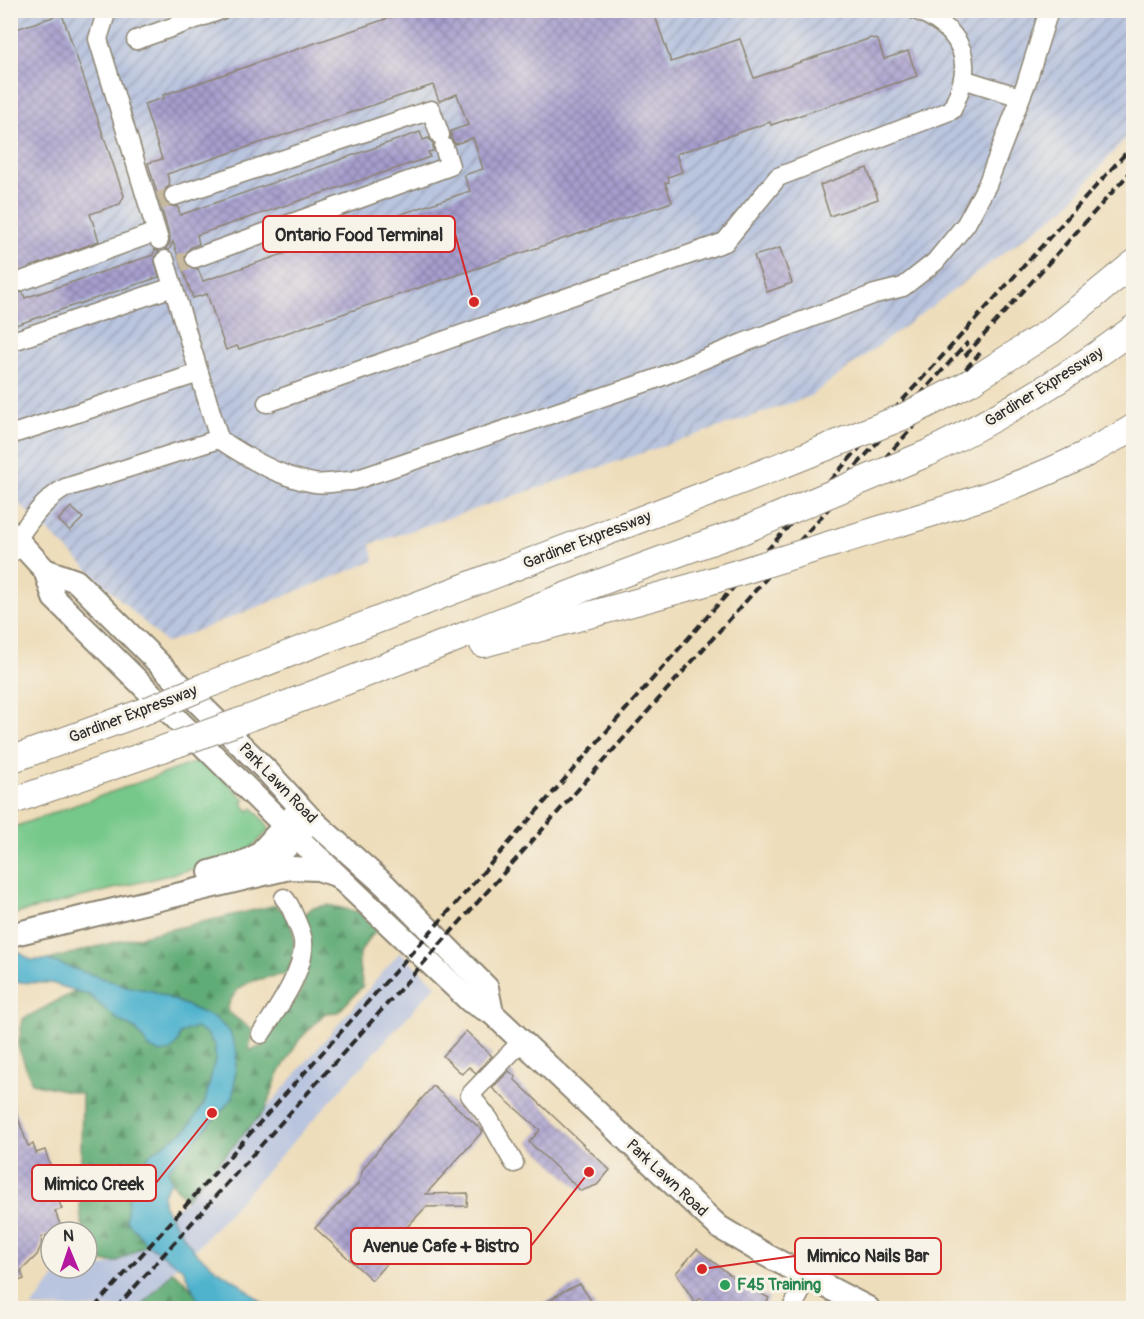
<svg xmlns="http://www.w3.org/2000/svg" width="1144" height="1319" font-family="Pangolin,sans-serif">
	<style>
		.industrial { fill: url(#industrial-furrows) }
		.railway { fill: #b9c4de }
		.green { fill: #76c88a; stroke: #507a5a; stroke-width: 1.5 }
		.forest { fill: url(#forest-firs); stroke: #466c50; stroke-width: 1.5 }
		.water { fill: #50b3ce; stroke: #3e6f7c; stroke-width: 1.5 }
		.building { fill: url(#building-cross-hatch); fill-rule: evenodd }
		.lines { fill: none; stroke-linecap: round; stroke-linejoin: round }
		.minor-tunnel { stroke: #c7b99d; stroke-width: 18; stroke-dasharray: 18 9; stroke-linecap: butt }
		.minor-casing { stroke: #8c8472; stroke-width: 21 }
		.major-casing { stroke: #8c8472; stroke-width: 26 }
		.highway-casing { stroke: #8c8472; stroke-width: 28 }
		.minor { stroke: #fff; stroke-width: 18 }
		.major { stroke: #fff; stroke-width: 22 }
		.highway { stroke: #fff; stroke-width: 26 }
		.rail { stroke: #2b2b2b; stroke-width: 4; stroke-dasharray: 9 4.5; stroke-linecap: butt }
		.highway-bridge-casing { stroke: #8c8472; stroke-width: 28; stroke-linecap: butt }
		.highway-bridge { stroke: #fff; stroke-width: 26 }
		.leisure-dot { fill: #2e9e5b; stroke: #f7f3e8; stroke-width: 2 }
		.labels { text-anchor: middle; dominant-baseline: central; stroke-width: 6; stroke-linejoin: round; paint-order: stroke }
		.street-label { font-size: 16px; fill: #2b2b2b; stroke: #f7f3e8 }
		.leisure-label { font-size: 16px; font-weight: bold; fill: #27864d; stroke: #f7f3e8; text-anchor: start }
		.leader { fill: none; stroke: #d62828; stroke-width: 2 }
		.callout-dot { fill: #d62828; stroke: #f7f3e8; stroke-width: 2 }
		.callout { fill: #f7f3e8; stroke: #d62828; stroke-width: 2 }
		.callout-label { font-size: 18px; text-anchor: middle; font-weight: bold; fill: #2b2b2b }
	</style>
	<defs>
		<pattern id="industrial-furrows" width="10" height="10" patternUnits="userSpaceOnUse" patternTransform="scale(1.5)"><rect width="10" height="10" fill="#b9c4de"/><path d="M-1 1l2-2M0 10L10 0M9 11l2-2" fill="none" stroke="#979fb4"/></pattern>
		<pattern id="forest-firs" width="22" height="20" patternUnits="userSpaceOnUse" patternTransform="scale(1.5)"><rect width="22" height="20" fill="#60ac76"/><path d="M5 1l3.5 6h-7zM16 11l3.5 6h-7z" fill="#4f8c61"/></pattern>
		<pattern id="building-cross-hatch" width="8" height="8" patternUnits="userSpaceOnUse" patternTransform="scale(1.5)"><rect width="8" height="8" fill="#a79ece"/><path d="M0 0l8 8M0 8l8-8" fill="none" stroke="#8881a7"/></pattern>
	</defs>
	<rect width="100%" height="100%" fill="#f7f3e8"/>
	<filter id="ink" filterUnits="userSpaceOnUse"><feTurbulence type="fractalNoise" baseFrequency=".0167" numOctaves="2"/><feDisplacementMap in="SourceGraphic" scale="12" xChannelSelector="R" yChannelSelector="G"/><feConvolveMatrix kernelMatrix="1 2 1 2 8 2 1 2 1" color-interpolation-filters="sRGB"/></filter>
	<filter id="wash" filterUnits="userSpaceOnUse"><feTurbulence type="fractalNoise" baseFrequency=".008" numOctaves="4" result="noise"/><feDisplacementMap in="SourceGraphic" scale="24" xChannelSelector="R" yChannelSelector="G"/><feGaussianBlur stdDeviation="1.35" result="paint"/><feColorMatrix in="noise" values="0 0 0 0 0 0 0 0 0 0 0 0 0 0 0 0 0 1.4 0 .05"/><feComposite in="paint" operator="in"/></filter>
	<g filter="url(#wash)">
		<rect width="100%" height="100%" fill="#eeddba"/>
		<path class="industrial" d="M10,11h1123v118l-67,78 -257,190 -438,147 3,17 -208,82 -155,-147z"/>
		<g class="railway">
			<path d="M400,952l36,33 -242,266 -25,-36 17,-16 79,-89z"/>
			<path d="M147,1244l30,21 -37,43h-109l31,-40 16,7 38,-13z"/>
		</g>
		<path class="green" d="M204,759l41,41 -3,3 7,8 4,-3 14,17 2,5 -26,26 -232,59v-87z"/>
		<g class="forest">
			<path d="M276,905c23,21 20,41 12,69 -27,4 -54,5 -61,37l25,19 -3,20 12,-3 20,-31 15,-16 7,-14 4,-19 -4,-51 9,-8 16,-3 30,7 19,18c-21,23 -21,26 -14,56l-25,26 -13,1 -26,27 -21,35 -13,35 -79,89 -15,-18 -3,-11 65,-72 3,-28 -41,-61 -42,-18 -24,-4 -81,-27 55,-15z"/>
			<path d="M74,992l15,3 29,25 19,10 11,17 30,-5 2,-8 7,-4 9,-2 11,6 8,12v14l-10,42 -18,27 -37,25 -9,13 -15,53 21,24 -31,18h-18l-11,-14v-16h-3l-4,-18 2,-120 -50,-11 -14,-37 5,-27z"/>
			<path d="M172,1272c17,8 22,25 36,36h-68z"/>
		</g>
		<path class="water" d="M10,946l21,14h17l81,27 24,4 62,27 15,14 7,20 -4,46 -65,72 3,11 -8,13v10l6,11 25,36 22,18 20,12 33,27h-61l-10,-8 -15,-31 -36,-25 -21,-24 2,-19 13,-34 9,-13 37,-25 18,-27 10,-42v-14l-8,-12 -11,-6 -9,2 -7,4 -2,8 -7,9 -11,2 -12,-6 -11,-17 -19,-10 -29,-25 -38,-12 -40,-1z"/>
		<g id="blocks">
			<g class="building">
				<path d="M412,10h241l18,52 69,-23 14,39 117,-40 7,2 6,19 24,-8 9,25 -146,49 -1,-3 -94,32 6,18 -14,5 1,5 -4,1 7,19 -433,147 -2,-3 -11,4 -19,-56 -14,4 -20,-56 -4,8 -4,-1 5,-6v-6l-22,-74 14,-4 -18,-55 20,-6 -1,-3zM433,85l6,16 18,-7 11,31 -17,6v7l4,6 18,-6 10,31 -19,6 6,16 -267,90 -5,-12h-6l-5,-3 -3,-5v-6l7,-8 8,-3 -2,-9 233,-78 -2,-5 5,-1v-7l-4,-6 -6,2 -3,-8 -240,83 -2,-8 -11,-2 -4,-6 2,-10 5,-4 -3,-11z"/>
				<path d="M62,14l62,182 -4,8 -30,10 9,27 -89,34v-244z"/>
				<path d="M867,168l11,31 -48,17 -10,-31z"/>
				<path d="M780,248l12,35 -25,9 -13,-36z"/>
				<path d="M155,250l4,1 -5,7 5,19 -149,50v-38l6,4 7,-1 2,6 128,-43z"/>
				<path d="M71,507l12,11 -13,13 -12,-11z"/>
				<path d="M466,1031l26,25 -16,17 -7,-6 -7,7 -19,-18z"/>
				<path d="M509,1071l7,6 -2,2 96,91 -13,15 -16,6 -52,-49 11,-12 -48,-42z"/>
				<path d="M433,1086l50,45 -57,63 42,-1 -1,13 -41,1 -19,20 6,6 -41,47 -57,-52 43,-44 5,-15 30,-38z"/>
				<path d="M12,1101l16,45 5,-2 3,9 9,-3 15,45 -3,2 5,12 -7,2 7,19 -11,2v2l-9,3 -1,9 -4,9 -16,16 3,8 -14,5v-182z"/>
				<path d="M697,1249l41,32 31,17 -5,10h-56l-7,-10 -6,5 -19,-30z"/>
				<path d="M580,1284l16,24h-59l27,-17z"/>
			</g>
		</g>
	</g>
	<g filter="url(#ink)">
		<use href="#blocks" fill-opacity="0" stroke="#8c8472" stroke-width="1.5"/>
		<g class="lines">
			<g class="minor-tunnel">
				<path d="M159,201l15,-5"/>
				<path d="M180,263l15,-5"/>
			</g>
			<g class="minor-casing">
				<g id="minor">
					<path d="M107,10l-9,29 61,201"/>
					<path d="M136,40l85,-30"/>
					<path d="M963,79l57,18"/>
					<path d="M174,196l257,-86 9,25"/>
					<path d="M195,258l255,-92 -6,-19"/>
					<path d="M165,260l54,179c29,19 60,38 95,44 12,2 26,-2 38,-2l301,-101 90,-37 132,-49 28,-7 32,-25 31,-38 21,-39 40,-104 22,-71"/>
					<path d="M19,282l137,-50"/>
					<path d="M10,342l163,-55"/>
					<path d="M267,403l458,-161 53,-65 174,-67c4,-10 9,-21 11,-32 7,-35 -18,-56 -47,-68"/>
					<path d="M10,435l189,-62"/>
					<path d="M17,539c14,-20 27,-39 48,-51l154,-49"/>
					<path d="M261,1034c15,-23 45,-65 42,-93 -1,-8 -5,-16 -8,-23 -3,-7 -5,-14 -11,-20"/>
					<path d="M514,1163l-25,-44 -19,-24 52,-54"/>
					<path d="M792,1308l16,-30"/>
				</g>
			</g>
			<g class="major-casing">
				<g id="major">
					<path d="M10,532l35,38 9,28 230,227 186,176 22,12 227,214 47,28 102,53"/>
					<path d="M45,570l31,11 192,191 44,48 73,65 102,103 5,25"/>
					<path d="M255,869l23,-13 29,-31"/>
					<path d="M210,872l35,-10 13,-7 36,-40"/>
					<path d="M10,935l279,-67 29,1 18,6"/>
				</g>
			</g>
			<g class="highway-casing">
				<g id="highway">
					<path d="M969,383l83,-53 82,-67"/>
					<path d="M928,453c72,-36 141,-76 206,-125"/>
					<path d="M844,540c81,-25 165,-47 242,-86 16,-9 32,-17 48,-27"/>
					<path d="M10,549l7,-10"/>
					<path d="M483,644l215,-59"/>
					<path d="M205,686l580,-222"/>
					<path d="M238,722c169,-61 334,-133 504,-191"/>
					<path d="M10,760l138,-50"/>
					<path d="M10,802l167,-58"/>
				</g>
			</g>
			<use href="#minor" class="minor"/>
			<use href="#major" class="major"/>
			<use href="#highway" class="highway"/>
			<g class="rail">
				<path d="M965,356l169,-188"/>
				<path d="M847,476l121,-134"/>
				<path d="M857,489l123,-136"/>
				<path d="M94,1308l364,-407 255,-291 421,-466"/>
				<path d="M116,1308l745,-836"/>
			</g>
			<g class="highway-bridge-casing">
				<g id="highway-bridge">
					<path d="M785,464l120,-48 64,-33"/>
					<path d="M742,531l186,-78"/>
					<path d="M698,585l146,-45"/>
					<path d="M148,710l57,-24"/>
					<path d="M177,744l61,-22"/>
				</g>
			</g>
			<use href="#highway-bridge" class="highway-bridge"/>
		</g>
	</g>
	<circle class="leisure-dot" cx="725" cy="1285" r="6"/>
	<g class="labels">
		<g class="street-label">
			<text transform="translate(1044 387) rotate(-32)">Gardiner Expressway</text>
			<text transform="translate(587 540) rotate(-21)">Gardiner Expressway</text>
			<text transform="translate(133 714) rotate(-21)">Gardiner Expressway</text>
			<text transform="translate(278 783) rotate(46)">Park Lawn Road</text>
			<text transform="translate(667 1178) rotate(43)">Park Lawn Road</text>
		</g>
		<g class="leisure-label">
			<text x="737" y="1285">F45 Training</text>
		</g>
	</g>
	<path class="leader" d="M474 302L455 234M212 1113L156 1183M589 1172L531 1246M702 1269L795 1256"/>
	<g class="callout-dot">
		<circle cx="474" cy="302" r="6"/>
		<circle cx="212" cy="1113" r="6"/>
		<circle cx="589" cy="1172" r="6"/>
		<circle cx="702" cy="1269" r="6"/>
	</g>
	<g class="callout">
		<rect x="263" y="216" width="192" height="36" rx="6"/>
		<rect x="32" y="1165" width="124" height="36" rx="6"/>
		<rect x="351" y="1228" width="180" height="36" rx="6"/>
		<rect x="795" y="1238" width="146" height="36" rx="6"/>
	</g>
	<g class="callout-label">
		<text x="359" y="241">Ontario Food Terminal</text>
		<text x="94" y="1190">Mimico Creek</text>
		<text x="441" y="1252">Avenue Cafe + Bistro</text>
		<text x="868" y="1262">Mimico Nails Bar</text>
	</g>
	<rect width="1144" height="1319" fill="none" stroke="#f7f3e8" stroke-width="36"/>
	<g transform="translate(69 1250) rotate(358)"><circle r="28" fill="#f7f3e8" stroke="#a5a39c" stroke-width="1.5"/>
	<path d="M0-4.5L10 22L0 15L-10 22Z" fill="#b5179e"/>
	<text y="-9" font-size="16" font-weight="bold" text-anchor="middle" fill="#2b2b2b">N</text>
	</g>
</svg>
